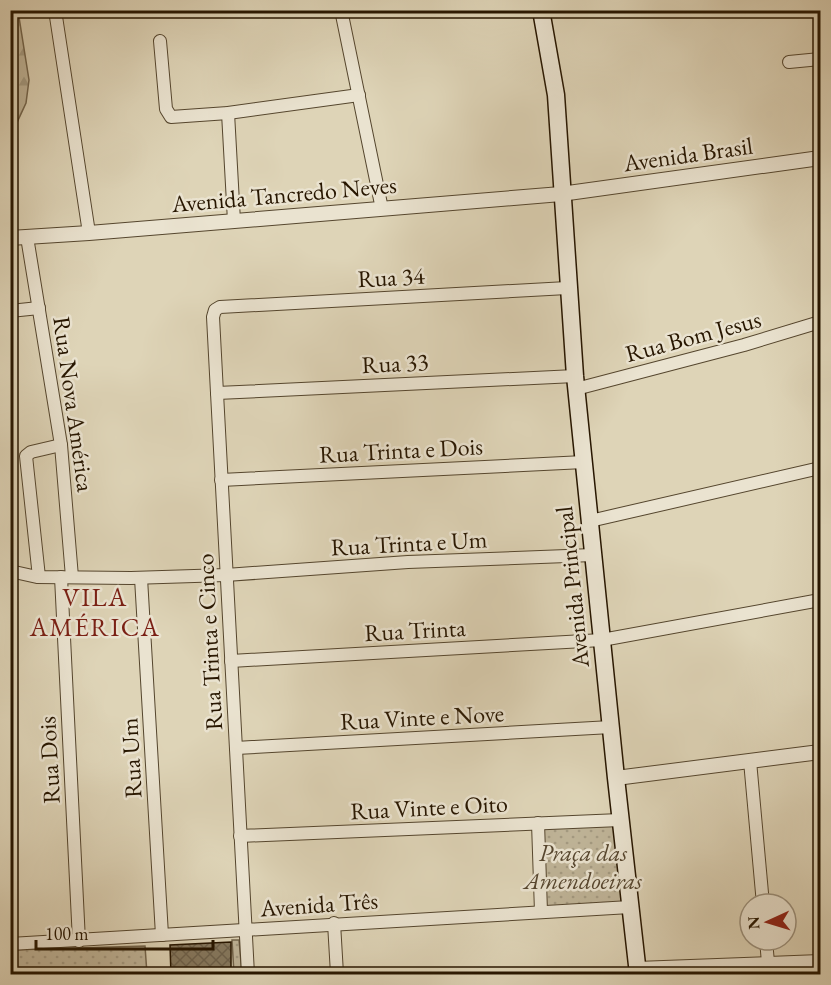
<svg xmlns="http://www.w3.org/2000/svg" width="831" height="985" font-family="'EB Garamond',serif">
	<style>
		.grass { fill: url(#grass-dots); stroke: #73654c; stroke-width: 1.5 }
		.forest { fill: url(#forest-firs); stroke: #73654c; stroke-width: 1.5 }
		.building { fill: url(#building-cross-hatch); stroke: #271600; stroke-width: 1.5 }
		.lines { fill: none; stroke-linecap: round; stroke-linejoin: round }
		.minor-casing { stroke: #55462e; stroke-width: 14 }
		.tertiary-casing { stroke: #55462e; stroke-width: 16 }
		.secondary-casing { stroke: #271600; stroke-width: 19 }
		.minor { stroke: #eae3d0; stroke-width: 12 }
		.tertiary { stroke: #eae3d0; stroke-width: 14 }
		.secondary { stroke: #eae3d0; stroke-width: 16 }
		.labels { text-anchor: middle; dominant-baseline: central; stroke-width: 5; stroke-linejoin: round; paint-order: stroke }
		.street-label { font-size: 24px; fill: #271600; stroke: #eae3d0 }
		.park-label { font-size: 24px; font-style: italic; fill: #55452e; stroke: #eae3d0 }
		.neighbourhood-label { font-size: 26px; letter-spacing: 1.5px; fill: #7a1f14; stroke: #eae3d0 }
	</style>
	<defs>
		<pattern id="grass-dots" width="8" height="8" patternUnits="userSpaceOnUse" patternTransform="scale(1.5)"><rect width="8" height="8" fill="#bfb498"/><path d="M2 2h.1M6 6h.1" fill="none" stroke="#a49a81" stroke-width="1.8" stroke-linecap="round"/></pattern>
		<pattern id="forest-firs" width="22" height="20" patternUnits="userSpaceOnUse" patternTransform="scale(1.5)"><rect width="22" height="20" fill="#bfb498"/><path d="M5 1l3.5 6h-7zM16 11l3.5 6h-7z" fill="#a49a81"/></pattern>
		<pattern id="building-cross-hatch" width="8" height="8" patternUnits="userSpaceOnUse" patternTransform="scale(1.5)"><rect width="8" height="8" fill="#86795f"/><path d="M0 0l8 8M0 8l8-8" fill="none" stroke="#6e624c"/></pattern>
	</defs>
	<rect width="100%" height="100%" fill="#ded4b7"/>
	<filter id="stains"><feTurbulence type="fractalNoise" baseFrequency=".00333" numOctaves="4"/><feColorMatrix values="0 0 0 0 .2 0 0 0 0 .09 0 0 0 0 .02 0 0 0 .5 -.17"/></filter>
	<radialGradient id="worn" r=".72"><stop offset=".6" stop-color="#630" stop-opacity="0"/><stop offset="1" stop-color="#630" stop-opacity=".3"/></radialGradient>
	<g class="grass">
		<path d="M619,821l10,85 -86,5 -4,-86z"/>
		<path d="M232,940h7l3,34h-8z"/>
		<path d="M145,946l2,28h-136v-24z"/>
	</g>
	<path class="forest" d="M11,10l7,1 11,69 -3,23 -12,26 -3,3z"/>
	<path class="building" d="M231,942v33h-60l-1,-30z"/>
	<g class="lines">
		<g class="minor-casing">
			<g id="minor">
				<path d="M55,10l34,223"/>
				<path d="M341,10l41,199"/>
				<path d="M160,41l6,68 5,8 57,-4 131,-18"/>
				<path d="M789,62l31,-3"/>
				<path d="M228,113l6,108"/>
				<path d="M27,237l34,208 11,132"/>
				<path d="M10,311l29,-3"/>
				<path d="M576,389l168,-44 76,-23"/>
				<path d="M217,393l358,-17"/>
				<path d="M221,480l363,-18"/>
				<path d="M590,521l230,-53"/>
				<path d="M10,571l27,6 94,1 95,-3 182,-13 185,-7"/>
				<path d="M39,577l-13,-121 5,-4 30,-7"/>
				<path d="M61,577l18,364"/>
				<path d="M141,578l21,357"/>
				<path d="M231,661l371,-21 218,-40"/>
				<path d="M236,748l375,-21"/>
				<path d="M750,761l13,143"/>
				<path d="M538,823l3,89"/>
				<path d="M240,836l380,-16"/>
				<path d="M334,923l3,51"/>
				<path d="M766,940l3,34"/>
				<path d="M10,944l620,-37"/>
				<path d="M637,968l183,-7"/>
				<path d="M248,974l-31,-581 -4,-76 2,-7 5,-3 347,-19"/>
			</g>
		</g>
		<g class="tertiary-casing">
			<g id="tertiary">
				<path d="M10,238l79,-5 472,-39 259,-36"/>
				<path d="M616,778l204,-26"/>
			</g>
		</g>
		<g class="secondary-casing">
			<path id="secondary" d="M541,10l15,85 19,281 41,402 22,196"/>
		</g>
		<use href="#minor" class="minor"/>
		<use href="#tertiary" class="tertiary"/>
		<use href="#secondary" class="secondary"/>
	</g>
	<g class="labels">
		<g class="street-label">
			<text transform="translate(688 154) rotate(-8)">Avenida Brasil</text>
			<text transform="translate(284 194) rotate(-5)">Avenida Tancredo Neves</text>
			<text transform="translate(391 277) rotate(-3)">Rua 34</text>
			<text transform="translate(693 336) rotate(-15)">Rua Bom Jesus</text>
			<text transform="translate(395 363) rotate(-3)">Rua 33</text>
			<text transform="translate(74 404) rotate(82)">Rua Nova América</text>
			<text transform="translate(401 450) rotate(-3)">Rua Trinta e Dois</text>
			<text transform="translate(409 543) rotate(-3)">Rua Trinta e Um</text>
			<text transform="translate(572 587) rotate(-96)">Avenida Principal</text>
			<text transform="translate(415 630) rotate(-3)">Rua Trinta</text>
			<text transform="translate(209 642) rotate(-93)">Rua Trinta e Cinco</text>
			<text transform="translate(422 717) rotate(-3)">Rua Vinte e Nove</text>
			<text transform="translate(131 758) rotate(-93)">Rua Um</text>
			<text transform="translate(49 760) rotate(-93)">Rua Dois</text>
			<text transform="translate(429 807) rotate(-3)">Rua Vinte e Oito</text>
			<text transform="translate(319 904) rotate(-4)">Avenida Três</text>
		</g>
		<g class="park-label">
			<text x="583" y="852">Praça das<tspan x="583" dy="28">Amendoeiras</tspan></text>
		</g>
		<g class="neighbourhood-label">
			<text x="95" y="597">VILA<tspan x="95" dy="30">AMÉRICA</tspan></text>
		</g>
	</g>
	<rect width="831" height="985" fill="none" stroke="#ded4b7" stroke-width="36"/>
	<rect x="12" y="12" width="807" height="961" fill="none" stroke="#271600" stroke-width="3"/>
	<rect x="18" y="18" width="795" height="949" fill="none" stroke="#271600" stroke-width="1.5"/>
	<g transform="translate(768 922) rotate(266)"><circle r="28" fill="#eae3d0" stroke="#9c917d" stroke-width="1.5"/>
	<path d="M0-4.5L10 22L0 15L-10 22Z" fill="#8f2418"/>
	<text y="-9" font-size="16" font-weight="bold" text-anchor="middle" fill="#271600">N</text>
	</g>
	<path d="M36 940v9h177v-9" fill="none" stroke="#271600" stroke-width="3"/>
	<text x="45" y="940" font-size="18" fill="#271600" stroke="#eae3d0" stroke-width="4.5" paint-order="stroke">100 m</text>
	<rect width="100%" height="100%" filter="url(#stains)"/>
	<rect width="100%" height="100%" fill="url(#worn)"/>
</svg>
